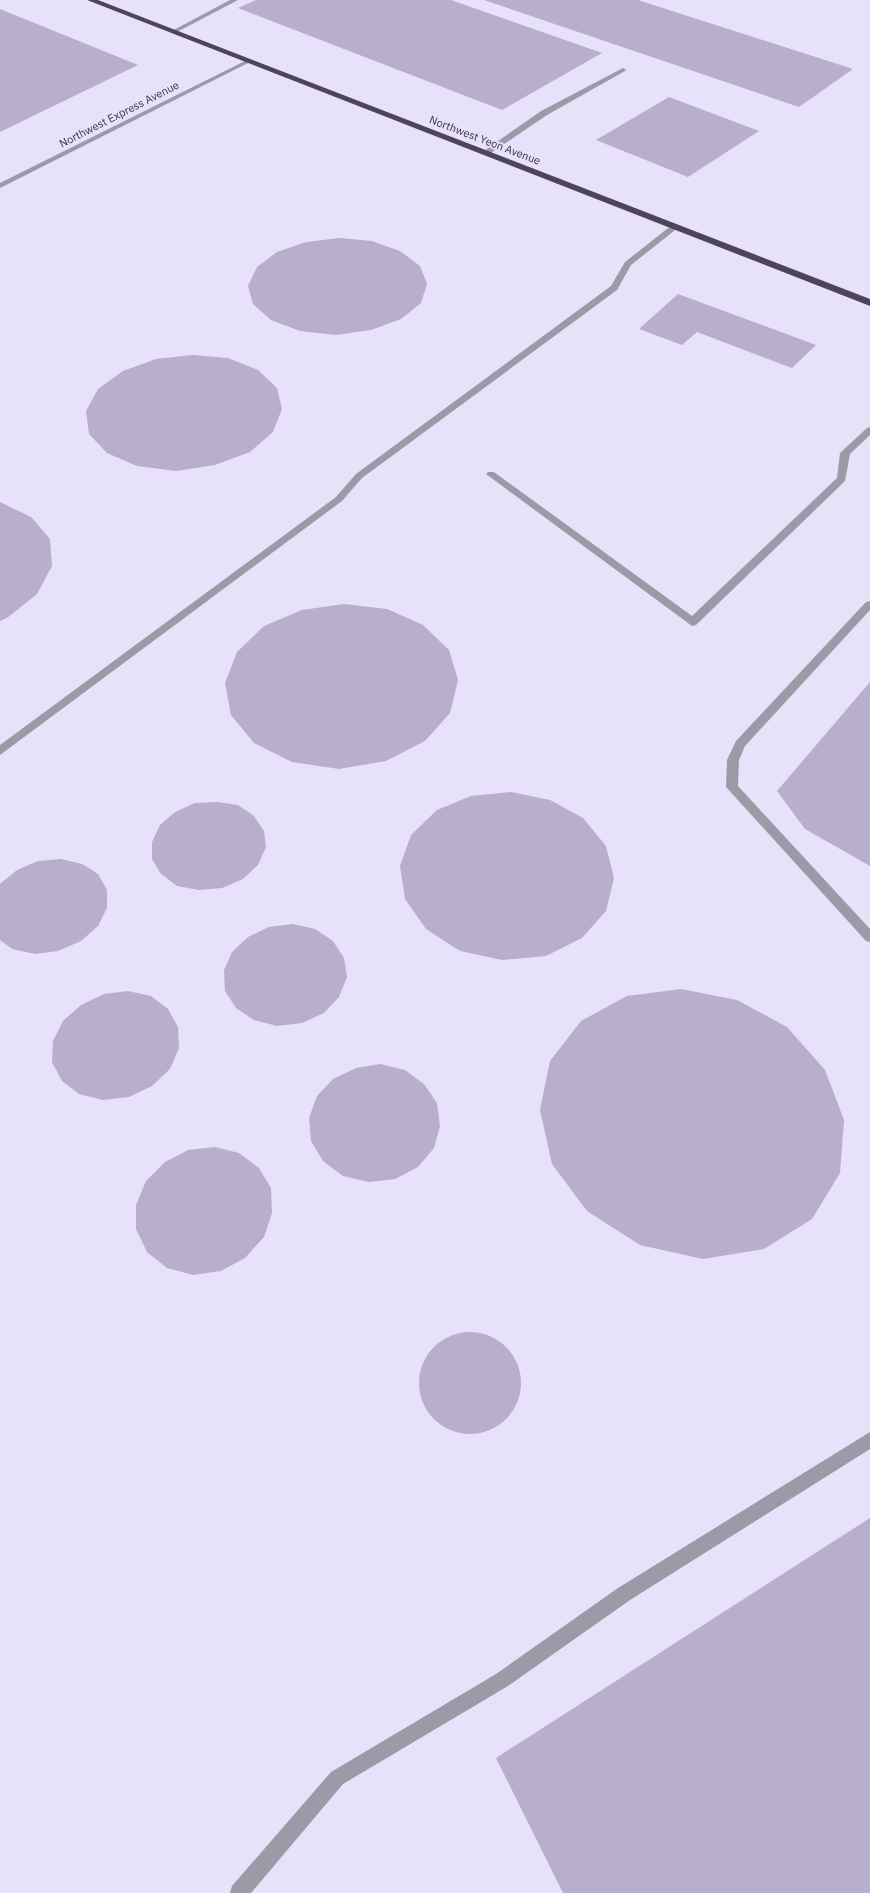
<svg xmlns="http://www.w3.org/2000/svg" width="870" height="1893" font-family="'IBM Plex Sans',sans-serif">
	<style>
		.building { fill: #b8aecd }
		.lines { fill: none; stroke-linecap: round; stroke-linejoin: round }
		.minor { fill: #9d99a6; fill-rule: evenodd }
		.highway { fill: #4d445e; fill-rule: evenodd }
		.labels { text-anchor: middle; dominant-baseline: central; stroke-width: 4; stroke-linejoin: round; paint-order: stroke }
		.far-street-label { font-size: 11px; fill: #383440; stroke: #e8e1fa }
	</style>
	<rect width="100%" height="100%" fill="#e8e1fa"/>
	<g class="building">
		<path d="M256,0h195l151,53 -100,57 -264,-102z"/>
		<path d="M484,0h154l215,69 -54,38z"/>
		<path d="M0,9l138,56 -138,67z"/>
		<path d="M669,97l90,34 -71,46 -92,-37z"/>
		<path d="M340,238l32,3 28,10 20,15 7,18 -6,19 -20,16 -30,11 -36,5 -35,-4 -29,-11 -18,-16 -5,-18 9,-19 20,-15 29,-10z"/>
		<path d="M678,294l138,51 -24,23 -95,-36 -15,13 -43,-16z"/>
		<path d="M193,355l35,3 30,12 19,18 5,21 -9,23 -23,20 -35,13 -39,6 -39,-5 -30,-13 -18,-19 -3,-23 12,-22 25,-18 33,-12z"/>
		<path d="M0,502l31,15 19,22 2,27 -15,28 -30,24 -7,3z"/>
		<path d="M344,604l43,5 36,16 26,25 9,30 -8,33 -25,28 -39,20 -47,8 -47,-7 -38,-19 -23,-28 -6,-32 12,-31 27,-26 38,-16z"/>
		<path d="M870,682v184l-65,-37 -28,-38z"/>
		<path d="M511,792l39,8 33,18 23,28 8,32 -8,33 -24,27 -36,18 -44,4 -42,-9 -34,-22 -21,-30 -5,-33 11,-31 26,-25 34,-14z"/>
		<path d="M217,802l21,3 16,11 10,15 2,16 -8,18 -15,14 -21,9 -23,2 -22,-4 -16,-12 -9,-15v-17l8,-17 15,-13 20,-9z"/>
		<path d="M61,859l21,5 16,10 9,16v18l-9,18 -17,15 -23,10 -23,3 -23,-5 -12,-9v-56l17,-14 21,-9z"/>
		<path d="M293,924l22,5 18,12 11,17 3,19 -8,20 -15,16 -22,10 -25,3 -23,-6 -18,-12 -11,-17 -1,-21 8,-18 16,-15 21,-10z"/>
		<path d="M681,989l56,11 50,27 38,43 19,50 -4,53 -28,46 -48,30 -61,10 -63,-14 -53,-34 -35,-47 -12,-54 10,-49 31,-40 46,-25z"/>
		<path d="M128,991l23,5 17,13 10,18 1,21 -9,21 -18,17 -23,11 -26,3 -24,-6 -17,-13 -10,-19 1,-21 10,-20 18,-16 23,-11z"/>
		<path d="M380,1064l25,6 19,14 13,19 3,23 -6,22 -16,19 -23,12 -26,3 -26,-6 -20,-15 -12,-20 -2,-23 8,-22 16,-17 23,-11z"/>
		<path d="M215,1147l24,6 20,15 12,20 1,25 -8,24 -19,21 -24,13 -28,4 -26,-7 -20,-16 -11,-23v-24l10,-24 19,-19 23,-12z"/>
		<circle cx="470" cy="1383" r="51"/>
		<path d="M870,1518v375h-307l-67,-135z"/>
	</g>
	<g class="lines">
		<g class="minor">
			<path d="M230,0h8l-63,33 -5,-1z"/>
			<path d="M247,60l5,1 -252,127v-5z"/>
			<path d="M623,68l3,2 -1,1 -78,44 -59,40 -7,-2 60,-42z"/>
			<path d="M672,225l7,2 -48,38 -14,25 -255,188 -20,23 -342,254v-10l336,-248 20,-23 255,-188 14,-24z"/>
			<path d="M870,427v8l-20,19 -5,27 -149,144 -4,1 -206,-152 2,-2h6l198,144 145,-138 3,-25 27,-25z"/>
			<path d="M870,601v9l-125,136 -6,14 -1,26 132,143v13l-4,-1 -140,-154 1,-27 9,-19 130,-139z"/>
			<path d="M870,1432v17l-240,151 -122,86 -165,98 -92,109h-21l2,-7 99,-114 165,-98 122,-86z"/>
		</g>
		<path class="highway" d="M87,0h11l772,299v7z"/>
	</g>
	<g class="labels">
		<g class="far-street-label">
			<text transform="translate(119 114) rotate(-27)">Northwest Express Avenue</text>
			<text transform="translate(485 140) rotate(21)">Northwest Yeon Avenue</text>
		</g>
	</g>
</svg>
